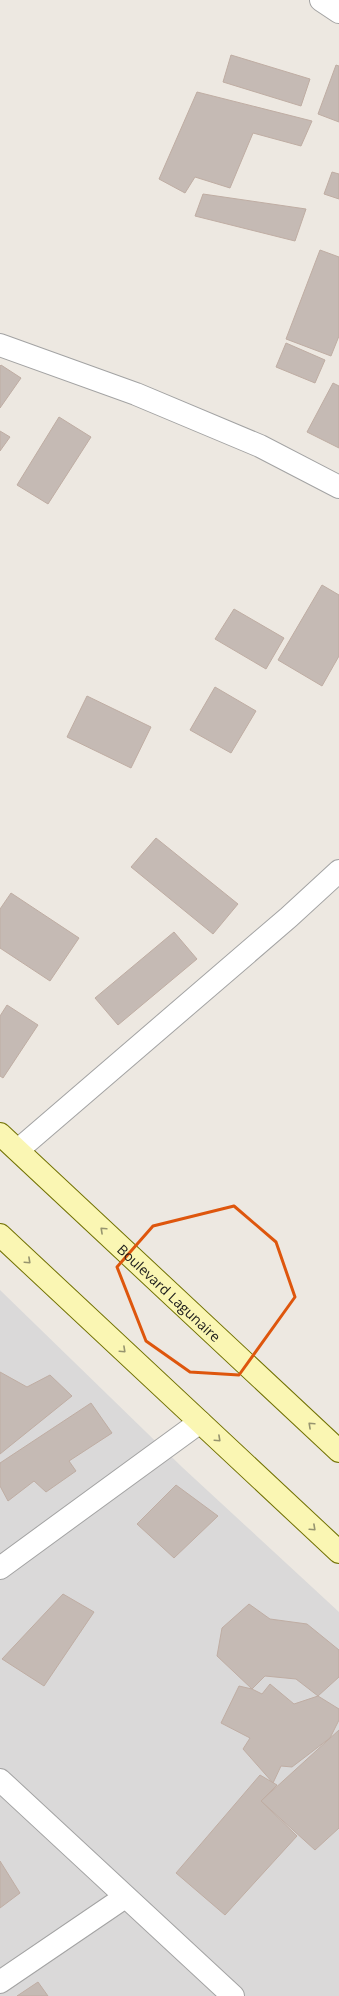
<svg xmlns="http://www.w3.org/2000/svg" width="339" height="1996" font-family="'Open Sans',sans-serif">
	<style>
		.residential { fill: #dad9d9 }
		.building { fill: #c5bab4; stroke: #bfada3 }
		.lines { fill: none; stroke-linecap: round; stroke-linejoin: round }
		.street-casing { stroke: #a3a3a3; stroke-width: 24 }
		.secondary-casing { stroke: #727203; stroke-width: 24 }
		.street { stroke: #fff; stroke-width: 22 }
		.secondary { stroke: #faf6b3; stroke-width: 22 }
		.oneway { stroke: #96946f }
		.marked { fill: none; stroke: #de560d; stroke-width: 3; stroke-linejoin: round }
		.labels { text-anchor: middle; dominant-baseline: central; stroke-width: 3; stroke-linejoin: round; paint-order: stroke }
		.street-label { font-size: 14px; fill: #1c1c1c; stroke: #fff }
	</style>
	<rect width="100%" height="100%" fill="#ede8e1"/>
	<path class="residential" d="M0,1290l182,177 157,145v384h-339z"/>
	<g class="building">
		<path d="M231,55l79,24 -9,27 -78,-24z"/>
		<path d="M336,65l3,1v56l-21,-8z"/>
		<path d="M197,92l115,29 -11,25 -48,-13 -23,55 -35,-11 -10,16 -26,-14z"/>
		<path d="M332,172l7,2v25l-15,-5z"/>
		<path d="M203,194l103,15 -11,32 -100,-25z"/>
		<path d="M320,250l19,7v79l-8,20 -45,-17z"/>
		<path d="M286,343l39,17 -10,23 -39,-16z"/>
		<path d="M1,365l20,13 -21,30v-42z"/>
		<path d="M333,383l6,3v62l-32,-16z"/>
		<path d="M59,417l32,20 -43,67 -31,-19z"/>
		<path d="M0,431l10,6 -10,14z"/>
		<path d="M322,585l17,10v61l-17,30 -44,-26z"/>
		<path d="M234,609l50,29 -18,31 -51,-30z"/>
		<path d="M215,687l41,24 -25,42 -41,-23z"/>
		<path d="M87,696l64,31 -20,41 -64,-31z"/>
		<path d="M156,838l82,66 -25,30 -82,-67z"/>
		<path d="M11,893l68,45 -29,43 -50,-33v-39z"/>
		<path d="M174,932l23,27 -79,66 -23,-27z"/>
		<path d="M7,1005l31,20 -35,53 -3,-2v-60z"/>
		<path d="M0,1372l27,15 23,-12 22,21 -72,58z"/>
		<path d="M91,1403l21,30 -43,28 7,10 -30,21 -12,-11 -26,20 -8,-15v-23z"/>
		<path d="M176,1485l42,31 -44,42 -37,-34z"/>
		<path d="M63,1594l31,18 -50,74 -42,-27z"/>
		<path d="M249,1604l21,15 37,5 32,26v27l-21,19 -22,-17 -31,-3 -13,13 -35,-33 5,-28z"/>
		<path d="M270,1684l24,20 24,-8 21,13v11l-9,18 -38,29 -11,-1 -8,17 -30,-34 7,-11 -29,-15 18,-37 13,3 10,5z"/>
		<path d="M339,1730v98l-24,22 -54,-49z"/>
		<path d="M260,1775l17,10 -16,16 36,35 -72,79 -49,-42z"/>
		<path d="M0,1861l20,32 -20,15z"/>
		<path d="M38,1982l10,14h-31z"/>
	</g>
	<g class="lines">
		<g class="street-casing">
			<g id="street">
				<path d="M321,0l18,12"/>
				<path d="M0,345l136,49 124,52 79,41"/>
				<path d="M18,1150l271,-233 50,-46"/>
				<path d="M0,1568l200,-146"/>
				<path d="M0,1780l233,216"/>
				<path d="M0,1982l125,-85"/>
			</g>
		</g>
		<g class="secondary-casing">
			<g id="secondary">
				<path id="s1" d="M0,1134l339,317"/>
				<path d="M0,1235l339,317"/>
			</g>
		</g>
		<use href="#street" class="street"/>
		<use href="#secondary" class="secondary"/>
	</g>
	<defs><path id="oneway-chevron" d="M-2-3.5L2.5 0L-2 3.5" fill="none" stroke-width="1.6" stroke-linecap="round" stroke-linejoin="round"/></defs>
	<g class="oneway">
		<use href="#oneway-chevron" transform="translate(103 1230) rotate(-137)"/>
		<use href="#oneway-chevron" transform="translate(28 1261) rotate(43)"/>
		<use href="#oneway-chevron" transform="translate(123 1350) rotate(43)"/>
		<use href="#oneway-chevron" transform="translate(311 1425) rotate(-137)"/>
		<use href="#oneway-chevron" transform="translate(218 1439) rotate(43)"/>
		<use href="#oneway-chevron" transform="translate(313 1528) rotate(43)"/>
	</g>
	<path class="marked" d="M234,1206l42,36 19,55 -56,78 -49,-3 -44,-31 -29,-74 36,-41z"/>
	<g class="labels">
		<g class="street-label">
			<text stroke="none"><textPath href="#s1" startOffset="232">Boulevard Lagunaire</textPath></text>
		</g>
	</g>
</svg>
